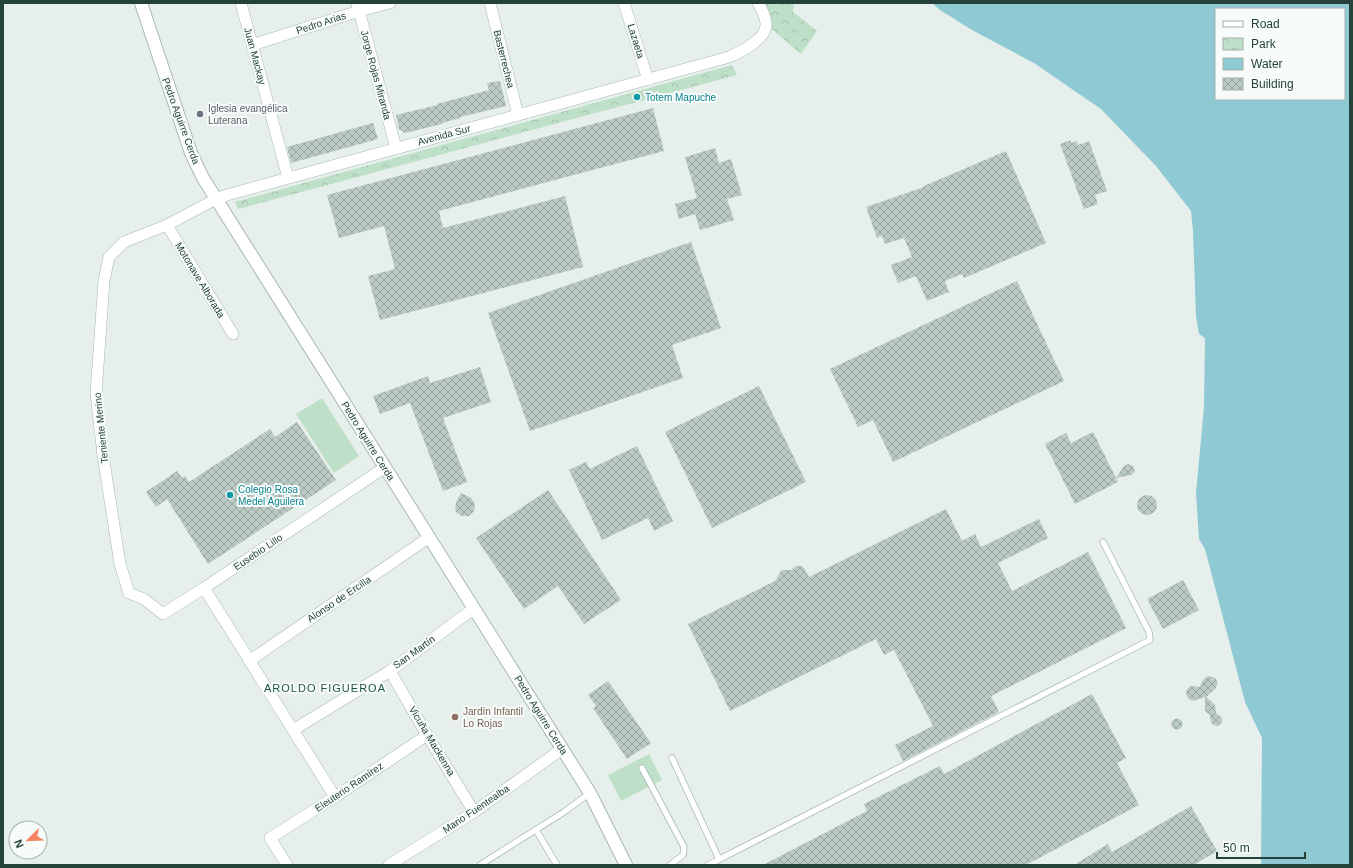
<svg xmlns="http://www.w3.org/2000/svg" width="1353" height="868" font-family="Arial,sans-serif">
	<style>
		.green { fill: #bfe0c8 }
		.park { fill: url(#park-crowns) }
		.water { fill: #8ec9d4; fill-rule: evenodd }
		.building { fill: url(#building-cross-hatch) }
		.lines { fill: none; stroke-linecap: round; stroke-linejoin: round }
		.service-casing { stroke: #a8b8b2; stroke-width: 7 }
		.minor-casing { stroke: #a8b8b2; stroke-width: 12 }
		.tertiary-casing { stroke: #a8b8b2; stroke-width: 14 }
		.service { stroke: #fff; stroke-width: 5.5 }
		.minor { stroke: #fff; stroke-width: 11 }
		.tertiary { stroke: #fff; stroke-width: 12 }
		.culture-dot { fill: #0f9aa8; stroke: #f7fbf9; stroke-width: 1.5 }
		.worship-dot { fill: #6b7280; stroke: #f7fbf9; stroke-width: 1.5 }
		.education-dot { fill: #8d6e63; stroke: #f7fbf9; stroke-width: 1.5 }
		.labels { text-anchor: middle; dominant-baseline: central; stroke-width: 4; stroke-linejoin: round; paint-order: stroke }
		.street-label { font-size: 10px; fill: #24423a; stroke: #f7fbf9 }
		.culture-label { font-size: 10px; fill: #0d838f; stroke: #f7fbf9; text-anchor: start }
		.worship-label { font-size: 10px; fill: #5b616d; stroke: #f7fbf9; text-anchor: start }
		.education-label { font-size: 10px; fill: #785e54; stroke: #f7fbf9; text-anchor: start }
		.neighbourhood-label { font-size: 11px; letter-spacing: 1px; fill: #1f5548; stroke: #f7fbf9 }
	</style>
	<defs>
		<pattern id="park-crowns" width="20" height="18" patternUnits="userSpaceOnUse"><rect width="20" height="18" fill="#bfe0c8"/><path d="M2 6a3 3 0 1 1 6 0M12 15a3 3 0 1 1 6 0" fill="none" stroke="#a4c1ad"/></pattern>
		<pattern id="building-cross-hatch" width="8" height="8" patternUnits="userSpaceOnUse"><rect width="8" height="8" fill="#bbcac4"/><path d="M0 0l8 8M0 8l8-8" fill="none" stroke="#98a6a0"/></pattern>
	</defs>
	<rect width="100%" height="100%" fill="#e6efeb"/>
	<g class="green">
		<path d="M322,398l37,58 -25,17 -38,-59z"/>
		<path d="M649,754l13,26 -41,21 -13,-26z"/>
	</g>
	<g class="park">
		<path d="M758,3h36l-1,9 24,19 -16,23 -34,-29z"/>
		<path d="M732,65l5,10 -499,134 -3,-7z"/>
	</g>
	<path class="water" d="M932,3h418v862h-89l1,-127 -17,-36 -40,-153 -6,-10 -3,-46 8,-86 1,-69 -6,-4 -3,-18 -3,-85 -2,-20 -35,-45 -55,-57 -67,-46 -62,-33 -32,-20zM1216,9h128v90h-128z"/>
	<g class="building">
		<path d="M500,81l6,25 -46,11v1l-18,5v1l-37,9 -6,-4 -3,-14 42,-10 -1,-1 52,-14 -2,-7z"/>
		<path d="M653,108l11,43 -225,60 4,17 122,-32 18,71 -203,53 -12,-44 27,-7 -11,-43 -45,12 -12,-43z"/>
		<path d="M373,123l5,16 -87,24 -4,-16z"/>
		<path d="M1071,140v3l6,-2 1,4 11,-4 18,50 -12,4 3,9 -14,5 -24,-65z"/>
		<path d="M715,148l4,15 12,-4 11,36 -15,4 7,21 -34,10 -5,-16 -16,5 -4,-15 22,-6 -12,-41z"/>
		<path d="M1006,151l40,92 -82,35 -2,-4 -17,7 4,11 -22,9 -11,-25 -18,7 -7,-18 21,-8 -8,-19 -19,6 -3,-8 -5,2 -11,-31 58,-20v-1z"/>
		<path d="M691,242l30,86 -49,17 11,33 -153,53 -42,-118z"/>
		<path d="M1017,281l47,100 -171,81 -20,-42 -15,7 -28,-58z"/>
		<path d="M480,367l11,35 -48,16 24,64 -24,9 -33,-88 -30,11 -7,-18 55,-20 2,7z"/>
		<path d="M759,386l47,96 -94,46 -47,-96z"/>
		<path d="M297,422l39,58 -128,84 -41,-65 -11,8 -10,-15 31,-21 5,7 3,-2 4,6 81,-53 5,8z"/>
		<path d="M1093,432l23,46 8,-12 4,-2 5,2 2,5 -4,4 -15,3 2,4 -43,22 -30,-60 21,-11 5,10z"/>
		<path d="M637,446l36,75 -19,10 -6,-13 -46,22 -33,-70 17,-8 4,7z"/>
		<path d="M548,490l73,110 -37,24 -26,-38 -34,23 -48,-71z"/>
		<path d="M461,493l10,5 4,6 -1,7 -5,5h-7l-5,-3 -2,-3 1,-7z"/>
		<circle cx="1147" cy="505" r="10"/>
		<path d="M946,509l16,32 13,-7 6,13 58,-28 9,19 -50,25 14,28 76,-39 38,76 -135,68 8,16 -96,49 -8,-16 38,-19 -39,-76 -10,5 -8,-16 -146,72 -42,-87 85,-42 3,-2 3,-6 3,-4h9l5,-4h5l3,2 5,9z"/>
		<path d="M1183,580l16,30 -36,19 -16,-30z"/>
		<path d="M1208,676l7,2 3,5 -3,6 -9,8 9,8 1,8 6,5v4l-4,4 -5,-1 -2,-3 -1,-7 -5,-4v-14l-13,4 -4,-3 -2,-4 1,-5 4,-3 9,1 3,-7z"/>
		<path d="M608,681l43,62 -24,16 -34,-51 3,-2 -8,-11z"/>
		<path d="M1092,694l34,64 -9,5 22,42 -113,60h-263l104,-54 -3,-7 76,-38 4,8z"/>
		<circle cx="1177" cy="724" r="5.5"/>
		<path d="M1191,806l26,45 -23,14h-120l34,-21 4,8z"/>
	</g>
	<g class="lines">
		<g class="service-casing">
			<g id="service">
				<path d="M672,758l47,101"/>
				<path d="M642,768l42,79 -1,8 -13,10"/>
				<path d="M536,830l21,35"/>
				<path d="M480,865l84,-53 26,-19"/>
				<path d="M708,865l442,-225 -1,-8 -46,-90"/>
			</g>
		</g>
		<g class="minor-casing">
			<g id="minor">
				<path d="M241,3l47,175"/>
				<path d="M357,3l39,145"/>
				<path d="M490,3l28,112"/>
				<path d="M624,3l24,77"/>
				<path d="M252,45l107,-34 31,-8"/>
				<path d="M167,225l66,109"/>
				<path d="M384,468l-180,120 -41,26 -19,-15 -15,-6 -9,-29 -17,-109 -7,-61 8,-113 5,-24 15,-15 43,-17 49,-26 11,-4 502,-138c12,-5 39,-19 37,-34 -1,-7 -4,-14 -8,-20"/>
				<path d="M204,588l131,209"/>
				<path d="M249,661l179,-123"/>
				<path d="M390,671l37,64 47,77"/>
				<path d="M293,730l97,-59 83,-62"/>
				<path d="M287,865l-17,-27 65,-41 92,-62"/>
				<path d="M389,865l85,-53 88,-63"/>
			</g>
		</g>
		<g class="tertiary-casing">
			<path id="tertiary" d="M141,3l50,150 12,25 387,615 36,72"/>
		</g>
		<use href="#service" class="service"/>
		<use href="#minor" class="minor"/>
		<use href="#tertiary" class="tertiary"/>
	</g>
	<g class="culture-dot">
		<circle cx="637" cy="97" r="4"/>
		<circle cx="230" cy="495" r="4"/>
	</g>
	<circle class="worship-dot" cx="200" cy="114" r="4"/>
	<circle class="education-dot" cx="455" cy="717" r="4"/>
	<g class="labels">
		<g class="street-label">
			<text transform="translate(321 23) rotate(-18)">Pedro Arias</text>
			<text transform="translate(636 41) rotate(73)">Lazaeta</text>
			<text transform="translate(255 56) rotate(75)">Juan Mackay</text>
			<text transform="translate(504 59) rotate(76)">Basterrechea</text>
			<text transform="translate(376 75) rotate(75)">Jorge Rojas Miranda</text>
			<text transform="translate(181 121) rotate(70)">Pedro Aguirre Cerda</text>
			<text transform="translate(444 135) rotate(-15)">Avenida Sur</text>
			<text transform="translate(200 280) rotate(59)">Motonave Alborada</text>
			<text transform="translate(101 428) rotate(-96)">Teniente Merino</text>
			<text transform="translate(368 441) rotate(58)">Pedro Aguirre Cerda</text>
			<text transform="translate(258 552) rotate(-34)">Eusebio Lillo</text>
			<text transform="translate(339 599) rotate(-34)">Alonso de Ercilla</text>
			<text transform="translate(414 652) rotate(-36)">San Martín</text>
			<text transform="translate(541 715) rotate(58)">Pedro Aguirre Cerda</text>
			<text transform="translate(432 741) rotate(59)">Vicuña Mackenna</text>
			<text transform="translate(349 787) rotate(-34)">Eleuterio Ramírez</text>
			<text transform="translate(476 809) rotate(-34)">Mario Fuentealba</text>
		</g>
		<g class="culture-label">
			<text x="645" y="97">Totem Mapuche</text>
			<text x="238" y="489">Colegio Rosa<tspan x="238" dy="12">Medel Aguilera</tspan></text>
		</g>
		<g class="worship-label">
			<text x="208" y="108">Iglesia evangélica<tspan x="208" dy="12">Luterana</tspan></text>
		</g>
		<g class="education-label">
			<text x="463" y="711">Jardín Infantil<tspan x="463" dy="12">Lo Rojas</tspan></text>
		</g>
		<g class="neighbourhood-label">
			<text x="325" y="688">AROLDO FIGUEROA</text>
		</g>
	</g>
	<rect width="1353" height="868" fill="none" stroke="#24423a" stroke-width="8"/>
	<rect x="1215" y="8" width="130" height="92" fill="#f7fbf9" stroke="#a3b1ad"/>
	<rect x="1223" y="21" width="20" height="6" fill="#ffffff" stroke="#a3b1ad"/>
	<text x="1251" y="28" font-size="12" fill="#24423a">Road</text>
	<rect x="1223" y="38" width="20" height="12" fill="url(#park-crowns)" stroke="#a3b1ad"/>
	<text x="1251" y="48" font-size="12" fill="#24423a">Park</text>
	<rect x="1223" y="58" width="20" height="12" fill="#8ec9d4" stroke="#a3b1ad"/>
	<text x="1251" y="68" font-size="12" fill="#24423a">Water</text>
	<rect x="1223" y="78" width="20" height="12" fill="url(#building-cross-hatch)" stroke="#a3b1ad"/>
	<text x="1251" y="88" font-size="12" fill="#24423a">Building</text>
	<g transform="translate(28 840) rotate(247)"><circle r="19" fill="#f7fbf9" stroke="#a3b1ad"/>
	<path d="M0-3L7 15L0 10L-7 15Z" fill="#f4845f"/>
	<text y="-6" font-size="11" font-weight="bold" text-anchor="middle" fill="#24423a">N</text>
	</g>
	<path d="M1217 852v6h88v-6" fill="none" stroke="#24423a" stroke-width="2"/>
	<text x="1223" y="852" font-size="12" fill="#24423a" stroke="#f7fbf9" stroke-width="3" paint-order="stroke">50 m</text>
</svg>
